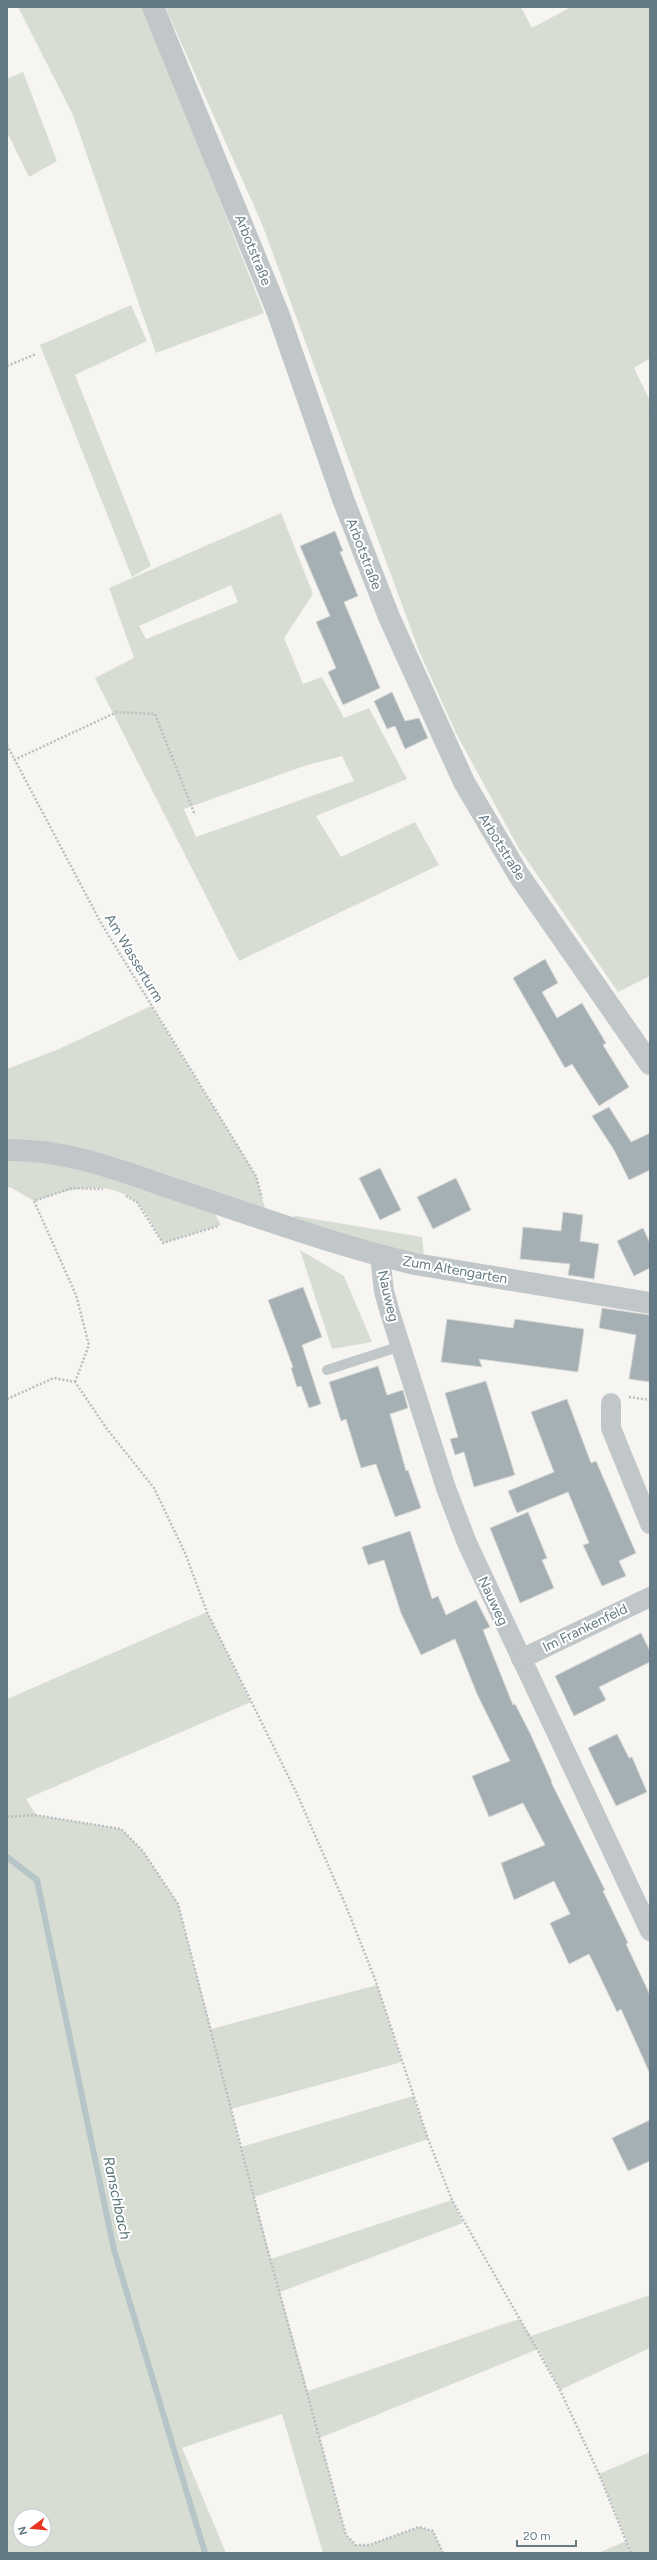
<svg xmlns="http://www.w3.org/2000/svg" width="657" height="2560" font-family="Figtree,sans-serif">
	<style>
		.green { fill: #d8ddd3; fill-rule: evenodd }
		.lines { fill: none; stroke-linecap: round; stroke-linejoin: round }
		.stream { stroke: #b6c5c7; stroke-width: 6 }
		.building { fill: #a5b0b4; stroke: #d7d7d5 }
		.path { stroke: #bbbec0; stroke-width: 2.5; stroke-dasharray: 2 2; stroke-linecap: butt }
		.service { stroke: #c1c6c8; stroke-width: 10 }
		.minor { stroke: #c1c6c8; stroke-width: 20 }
		.tertiary { stroke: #c1c6c8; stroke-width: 22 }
		.labels { text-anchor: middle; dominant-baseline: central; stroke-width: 4; stroke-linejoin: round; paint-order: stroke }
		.street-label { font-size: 14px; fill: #647a84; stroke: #fff }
		.water-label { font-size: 15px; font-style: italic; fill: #5a7679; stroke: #fff }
	</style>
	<rect width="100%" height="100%" fill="#f6f5f2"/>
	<g class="green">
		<path d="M18,7h126l120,306 -108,40 -83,-238z"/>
		<path d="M170,7h351l11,21 39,-21h79v351l-16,10 16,33v575l-32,16 -100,-145 -62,-114 -37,-82 -157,-427 -96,-215z"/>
		<path d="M23,72l34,89 -28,16 -22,-45v-53z"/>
		<path d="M131,305l16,36 -72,34 76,191 -19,11 -92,-232z"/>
		<path d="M281,513l32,81 -29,44 19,46 19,-7 22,41 25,-10 38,71 -91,37 25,41 74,-35 24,43 -200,96 -144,-283 39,-20 -25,-70zM231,585l7,17 -92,37 -7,-13zM342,756l12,25 -158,56 -12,-28 123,-44z"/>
		<path d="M151,1006l105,170 10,36 -58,-11 13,24 -58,18c-8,-12 -16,-32 -27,-41 -29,-25 -70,-12 -102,-1l-24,-14 -3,1v-119l52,-20z"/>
		<path d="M296,1216l126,21 2,20 -139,-38z"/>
		<path d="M300,1250l44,26 28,66 -40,7z"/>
		<path d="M207,1612l44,90 -225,97 10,16 85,14 21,21 36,54 33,125 166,-44 25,77 -171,47 10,38 172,-51 15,43 -174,58 17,62 181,-59 11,23 -183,69 28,99 211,-72 12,17 119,-41v53l-90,42 -22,-41 -218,89 26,97 10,10h13l50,-18 14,4 10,22h-120l-41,-139 -100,34 44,105h-219v-854zM20,2516h24v24h-24z"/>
		<path d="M650,2452v101h-18l-33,-79z"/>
		<path d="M626,2541l5,12h-33z"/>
	</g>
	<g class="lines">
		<path class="stream" d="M7,1857l30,23 77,370 91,303"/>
	</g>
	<g class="building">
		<path d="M335,531l8,20 -3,1 18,44 -14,6 36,86 -37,17 -15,-33 8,-4 -20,-46 14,-6 -30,-70z"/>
		<path d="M392,692l13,29 14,-3 9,20 -23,11 -10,-23 -8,3 -13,-28z"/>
		<path d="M545,959l13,24 -16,9 15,26 25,-15 24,40 -3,2 26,42 -30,19 -27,-42 -7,4 -52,-90z"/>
		<path d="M609,1107l22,35 19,-9v37l-21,10 -15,-30 -22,-34z"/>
		<path d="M380,1168l21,42 -21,10 -21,-42z"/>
		<path d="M456,1178l15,32 -38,19 -16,-32z"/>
		<path d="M563,1212l20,3 -3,26 19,3 -5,35 -26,-4 2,-11 -50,-5 3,-32 38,4z"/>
		<path d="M643,1228l7,15v25l-16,8 -17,-35z"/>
		<path d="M303,1287l19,50 -20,8 19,59 -12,4 -8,-22 -4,1 -6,-19 2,-1 -25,-67z"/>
		<path d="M602,1308l48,7v67l-21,-3 7,-44 -37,-7z"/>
		<path d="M447,1319l66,9 2,-9 69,10 -6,43 -99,-13 3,8 -41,-5z"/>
		<path d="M378,1366l9,29 16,-5 5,18 -18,6 16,57 2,-1 13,38 -26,9 -19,-53 -15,4 -15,-49 -5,2 -12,-39z"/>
		<path d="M486,1381l29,94 -41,12 -10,-35 -9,3 -5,-16 8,-2 -13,-44z"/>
		<path d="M567,1399l24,64 5,-2 40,92 -17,8 7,15 -24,10 -19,-41 6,-2 -21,-51 -51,21 -9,-22 46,-19 -23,-60z"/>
		<path d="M528,1512l19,46 -5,2 12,28 -34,15 -30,-75z"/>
		<path d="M410,1531l22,68 6,-3 8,19 30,-15 14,27 -7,3 30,75 2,-1 15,29 22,49h-1l54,108 -2,1 25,52 -2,1 24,51v79l-29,-65 -4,3 -28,-58 -20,10 -19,-41 20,-9 -16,-33 -40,19 -13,-37 44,-18 -22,-42 -34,14 -17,-41 38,-15 -33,-67 -22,-55 -34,16 -20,-42 -17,-53 -16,5 -6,-18z"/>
		<path d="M641,1633l9,18v11l-51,25 7,13 -32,16 -19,-40z"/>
		<path d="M617,1734l12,24 3,-1 15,35 -31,14 -28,-58z"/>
		<path d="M650,2120v41l-22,10 -16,-33z"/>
	</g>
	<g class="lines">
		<g class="path">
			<path d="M7,366l29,-12"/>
			<path d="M649,414l1,-1"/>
			<path d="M7,745l94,178 155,253 6,22"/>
			<path d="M14,760l103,-48 38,2 40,101"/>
			<path d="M126,1196l11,6 26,41 55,-17"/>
			<path d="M75,1382l14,-37 -13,-50 -42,-94 38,-13 31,1"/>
			<path d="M629,1397l21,3"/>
			<path d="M7,1399l47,-21 21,4 32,47 47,59 31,65 22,59 90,182 49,112 29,73 53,160 24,61 108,190 39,84 32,79"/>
			<path d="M7,1817l28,-2 86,14 21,21 36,54 88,340 80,291 10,10h13l50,-18 14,4 10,22"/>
		</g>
		<path class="service" d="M327,1370l74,-24"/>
		<g class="minor">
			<path d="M380,1256l4,35 6,22 56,175 21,55 183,388"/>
			<path d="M611,1403v25l39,96"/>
			<path d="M521,1659l129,-62"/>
		</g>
		<g class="tertiary">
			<path d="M153,7l125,306 65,186 46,118 75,165 54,92 132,190"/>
			<path d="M7,1150c60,-1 114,21 170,40 79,26 157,55 238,74l235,39"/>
		</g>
	</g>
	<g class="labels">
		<g class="street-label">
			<text transform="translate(253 250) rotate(68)">Arbotstraße</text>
			<text transform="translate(364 554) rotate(69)">Arbotstraße</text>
			<text transform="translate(502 847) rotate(58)">Arbotstraße</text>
			<text transform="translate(134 958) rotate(59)">Am Wasserturm</text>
			<text transform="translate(455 1270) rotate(10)">Zum Altengarten</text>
			<text transform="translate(388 1296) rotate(77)">Nauweg</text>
			<text transform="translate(493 1601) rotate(65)">Nauweg</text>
			<text transform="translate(585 1628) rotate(-26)">Im Frankenfeld</text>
		</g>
		<g class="water-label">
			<text transform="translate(117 2198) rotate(78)">Ranschbach</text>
		</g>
	</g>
	<rect width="657" height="2560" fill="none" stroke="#647a84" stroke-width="16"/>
	<g transform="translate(32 2528) rotate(254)"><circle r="19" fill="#ffffff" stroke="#c1cace"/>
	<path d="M0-3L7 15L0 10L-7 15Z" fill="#e63421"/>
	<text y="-6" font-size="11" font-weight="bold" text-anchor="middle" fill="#647a84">N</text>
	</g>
	<path d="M517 2540v6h59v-6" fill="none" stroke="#647a84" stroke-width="2"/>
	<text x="523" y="2540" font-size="12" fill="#647a84" stroke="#ffffff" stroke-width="3" paint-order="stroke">20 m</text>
</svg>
